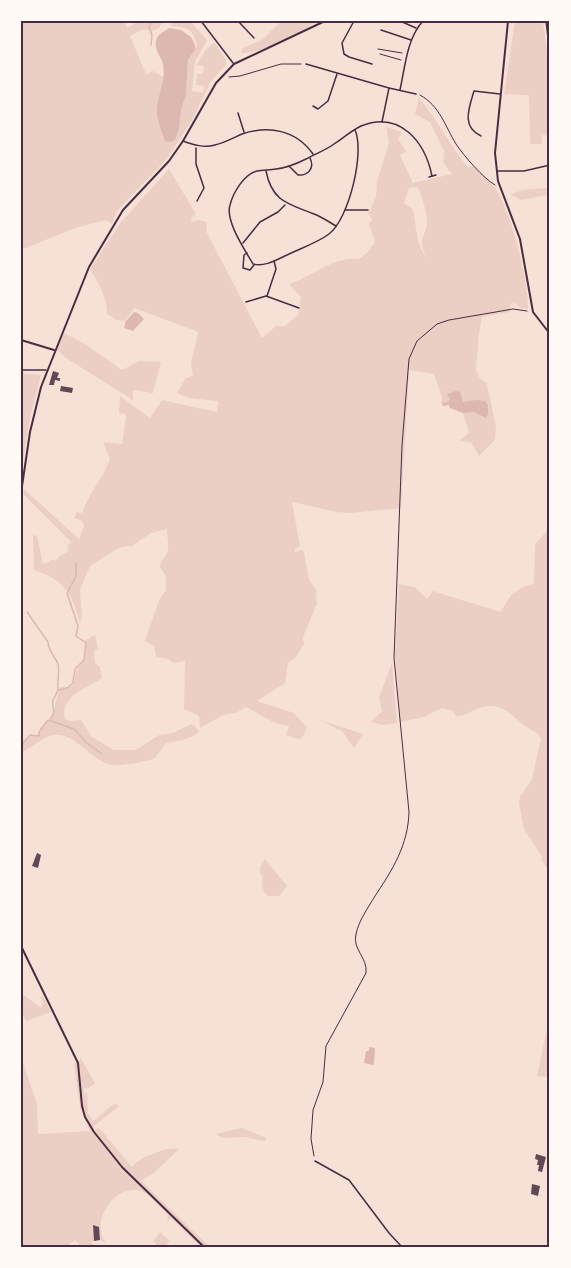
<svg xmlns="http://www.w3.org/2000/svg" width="571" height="1268" font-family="'Noto Sans',sans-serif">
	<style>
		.green { fill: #ebcfc5; fill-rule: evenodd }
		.water { fill: #dcb8b0 }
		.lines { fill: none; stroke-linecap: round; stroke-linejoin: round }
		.stream { stroke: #dcb8b0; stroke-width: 1.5 }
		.building { fill: #644757 }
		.path { stroke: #4a2c40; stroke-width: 1 }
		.minor { stroke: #4a2c40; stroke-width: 1.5 }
		.tertiary { stroke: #4a2c40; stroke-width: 2 }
		.secondary { stroke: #4a2c40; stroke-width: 2 }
		.neatline { fill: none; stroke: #4a2c40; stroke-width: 2 }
	</style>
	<rect width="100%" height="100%" fill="#f7e1d7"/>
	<g class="green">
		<path d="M21,21h103l3,7 12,-7h24l-4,7 -8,3 -7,-2 -14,7 16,38 7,-3 10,6 -1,14 -5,18 6,31h12l4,-10 2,-20 5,-15 2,-36 9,-14c-4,-16 -10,-18 -26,-19l1,-5h18l17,19 -12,22 -3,29 11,2 1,-7 -8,-1 1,-11h6l1,-8 -7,-1c3,-8 9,-17 17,-22l2,2 10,15v5l-15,16 -19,39 -26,40 -49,51 -5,13 -6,-4 -31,8 -54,22z"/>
		<path d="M281,21h37c-23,13 -50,32 -77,32l2,-5 19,-8z"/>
		<path d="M515,21h28l7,53v62l-8,-1v9h-12l-1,-49 -25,-1z"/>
		<path d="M419,98c19,22 30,47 49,69l5,-1c7,8 17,15 23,23 15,23 33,93 32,120l-7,-1 -7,-5 -3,1 -2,8 -27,5 -3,17 -3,35 3,8 8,7 9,43 -1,13 -16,16 -8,-14 -12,-1 10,-8 -6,-20c8,-1 14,-2 20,5l5,-3 -25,-13 -13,-3 -1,3 -8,2 1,-7 -8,-23 -25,-4 -8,138 -51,5 -14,-1 -44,-10 8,44 -5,3v3l7,-2 2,2 5,27 7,11 1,14 -14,33 1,7 -8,13 -8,6 -3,20 -28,18 37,12 13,15 -6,12 -15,-5 3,-9 -14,-3 -29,-16 -10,6 -13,2 -23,13 -1,-12 -15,-7 1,-48 -11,2 -6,-4 -12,-2 -2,-11 -9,-5 14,-41 7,-10v-14l-6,-9 1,-6c11,-9 6,-19 6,-32l-16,4 -19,13h-6l-7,2 -29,18 -10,24 2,27 -2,6c-9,-31 -14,-42 -46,-53l-1,-35 4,1 6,28 7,-2 1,-3 4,2 6,-6 7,-3 -1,-7 5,-2 -49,-49 1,-5 55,50 5,-13 -2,-5 -8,-3 3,-6 5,1c7,-20 21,-35 28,-54l-7,-17 19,2 4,-27 -1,-3 -6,-1 1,-17 30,22 12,-18 55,12 1,-11 -29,-3 -12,-5 8,-14 8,-4 -2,-12 7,-31 -64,-24 -9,13 -8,-1 -10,-6c0,-17 -8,-30 -17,-45l31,-47 48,-53 27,45 -5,4 1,4 7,-2 7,2 1,11 55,105 14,-12h9l13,-11 3,-9 -2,-1 2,-8 -12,-13c23,-7 44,-28 70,-25l8,-6 8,-11 -6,-18 3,-5 -4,-5 8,-17 1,-16 12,-38 -3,-16 16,5 -4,7 8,12 -6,4 13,28 39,-9 -9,-12 1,-11 -14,-29 -15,-8zM417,187c4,3 11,30 10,36 0,8 -6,14 -5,23 1,4 3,9 4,13l-8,-18 -5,-32 -9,-6 5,-15z"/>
		<path d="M546,188l1,7 -25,5 -12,-5 12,-5z"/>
		<path d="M64,333l21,11 37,26 17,-9 22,1 -8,31 -20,-3v10l-67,-42 -9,-8z"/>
		<path d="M21,373l20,2 -11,43 -9,55z"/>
		<path d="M550,524v350l-9,-15 2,-1 -19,-29 -5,-26 1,-6 12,-18 9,-41c-5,-7 -10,-8 -16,-12 -14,-10 -22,-24 -42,-19 -10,2 -15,9 -27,9l-3,-5 -11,-3 -18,9 -24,5 -5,-68 4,-70 16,3 12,12 6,-8 68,21c8,-17 15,-24 33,-28l1,-40 12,-13z"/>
		<path d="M95,635l3,13 -4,4 1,11 5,4 2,11c-15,10 -43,19 -37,41l5,2 11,-1 11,17 22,13h22l23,-15 14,-2 18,-9 4,2 4,6c-10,8 -21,9 -33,11l-11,15c-9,4 -37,9 -47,6 -18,-6 -33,-31 -53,-29 -13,1 -22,13 -34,17 0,-7 4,-12 9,-17l9,1c0,-6 4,-11 8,-15l3,-1c6,-11 5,-22 11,-33h9l4,-4 2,-12 8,-11 1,-20z"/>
		<path d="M392,663l5,60 -14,2 -12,-3 11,-11 -3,-14z"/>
		<path d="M317,719l46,15 -9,14 -12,-17z"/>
		<path d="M265,859l22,27 -8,10h-11c-6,-5 -7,-12 -5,-19l-3,-4v-6z"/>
		<path d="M21,993l20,15 2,-6 -3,-5 3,-1 8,16 -25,9 -5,-10z"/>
		<path d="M550,1015v62l-13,-1z"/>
		<path d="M21,1057l16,47 1,30 52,-3 -10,-24 -6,-43 6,-4v-3l15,26 -8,6 -3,-1v7l3,-3 1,21 5,8 22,-18 4,3 -26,21 2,3 3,-2 3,2 31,37c5,-9 36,-21 47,-18l-25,24 -13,8 69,66h-9l-30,-29 -4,3 1,-6c-7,-7 -16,-19 -25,-23 -27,-11 -54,29 -37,51l-6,-3 -1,-13 -2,-2 -4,1 1,15 -3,1 4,5h-13l-7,-7 -9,7h-45z"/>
		<path d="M242,1128l25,10 -3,3 -19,-4 -22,1 -8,-4z"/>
		<path d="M160,1232l10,9 -6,6h-5l-6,-6z"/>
	</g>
	<g class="water">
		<path d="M169,28l12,2 10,7 4,8v5l-7,9 -2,36 -5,15 -2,19 -4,11 -6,2 -5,-2c-3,-11 -8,-22 -7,-33 2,-15 9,-28 6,-43 -2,-8 -9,-14 -7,-23 1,-7 8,-9 13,-13z"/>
		<path d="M134,312l4,1 6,6 -11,12 -9,-3 2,-7z"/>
		<path d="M456,391l4,1 3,10 14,-2 8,1 3,4v10l-3,3 -11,-6 -11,1 -13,-5 -1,-3 -6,1 -1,-3 6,-1 2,-3 -3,-5z"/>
		<path d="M369,1047l6,1 -1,15 -1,2 -9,-2 2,-12h3z"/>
	</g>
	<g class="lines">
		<g class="stream">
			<path d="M151,45l1,-10 -3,-8 3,-6"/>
			<path d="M27,612l21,30c0,9 7,14 10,22 2,7 -1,17 0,25"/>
			<path d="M51,721l23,8 13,14 15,11"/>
			<path d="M21,745l9,-10 9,1v-4l8,-11 3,-1 4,-8c-3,-14 -1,-10 4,-22l9,-2 6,-5 2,-14 9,-9 2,-17 -10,-7 2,-10 -11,-33 9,-17v-13"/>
		</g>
	</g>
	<g class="building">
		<path d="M53,371l6,2 -2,5h3v3l-5,-1 -1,5h-5z"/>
		<path d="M61,386l12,2 -1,5 -12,-2z"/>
		<path d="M37,853l4,2 -3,13 -6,-2z"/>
		<path d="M536,1154l10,3 -4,15 -4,-1 1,-6h-2l1,-5 -3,-1z"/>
		<path d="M532,1184l8,2 -2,10 -7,-2z"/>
		<path d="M93,1225l6,2 1,13 -6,1z"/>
	</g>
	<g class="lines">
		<g class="path">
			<path d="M378,49l24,4"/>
			<path d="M380,54l21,6"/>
			<path d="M229,77l11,-1 41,-12h20"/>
			<path d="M420,95c20,11 25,31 36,49 8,12 27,34 39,41"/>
			<path d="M314,1156l-3,-17 2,-29 10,-28 3,-36 40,-73c2,-15 -14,-24 -10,-39 3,-14 12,-26 19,-38 18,-27 33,-51 34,-84l-15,-154 8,-213 7,-86 8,-18 20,-17 12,-4 64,-11 14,2"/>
		</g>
		<g class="minor">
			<path d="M201,21l32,42"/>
			<path d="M238,21l16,17"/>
			<path d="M354,21l-12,22 2,11 5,3 23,7"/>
			<path d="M400,21l16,7"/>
			<path d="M546,21l4,33"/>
			<path d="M381,30l30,10"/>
			<path d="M306,64l83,24 27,6"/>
			<path d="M400,90c5,-23 7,-52 23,-69"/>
			<path d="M313,106l5,3 10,-8 9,-27"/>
			<path d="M238,113l6,19"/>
			<path d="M382,122l7,-34"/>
			<path d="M355,130c10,22 -6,89 -26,104 -12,9 -28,14 -42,21 -11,5 -22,12 -34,9 -8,-14 -28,-43 -23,-59 3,-12 14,-31 27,-34 6,-1 13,-1 19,-2 10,-1 20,-5 30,-10 9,-5 20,-9 28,-15 9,-6 17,-13 27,-18 39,-16 64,16 71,50"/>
			<path d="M481,136c-20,-9 -12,-28 -7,-45l26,3"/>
			<path d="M183,141c11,4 21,7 32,4 9,-2 18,-7 27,-11 27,-9 54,-4 71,20"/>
			<path d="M196,148v16l8,24 -7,13"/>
			<path d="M289,166l9,9c10,1 17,-7 12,-17"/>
			<path d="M266,171c6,31 23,33 48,43 8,3 15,8 22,12"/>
			<path d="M497,171h27l26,-6"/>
			<path d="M429,177l7,-2"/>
			<path d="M345,210h23"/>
			<path d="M243,243l17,-21 18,-10 7,-7"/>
			<path d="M247,253l-3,2 -1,13 7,2 4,-5"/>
			<path d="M267,296l9,-27 -2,-8"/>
			<path d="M246,302l20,-6 33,12"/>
			<path d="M21,370h25"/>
			<path d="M315,1161l34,19 40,53 13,14"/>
		</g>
		<g class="tertiary">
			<path d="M21,340l33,10"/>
			<path d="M21,493l9,-61 11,-45 48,-120 34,-57 46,-49 14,-20 33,-58 18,-19 91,-43"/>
			<path d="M21,873v12"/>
			<path d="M21,946l57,117 4,43 3,11 9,15 28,35 82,80"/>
		</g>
		<path class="secondary" d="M508,21l-13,132 3,28 22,58 13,73 17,22"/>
	</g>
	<rect width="571" height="1268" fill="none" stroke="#fffaf5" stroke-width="45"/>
	<rect x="22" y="22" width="526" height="1224" class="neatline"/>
</svg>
